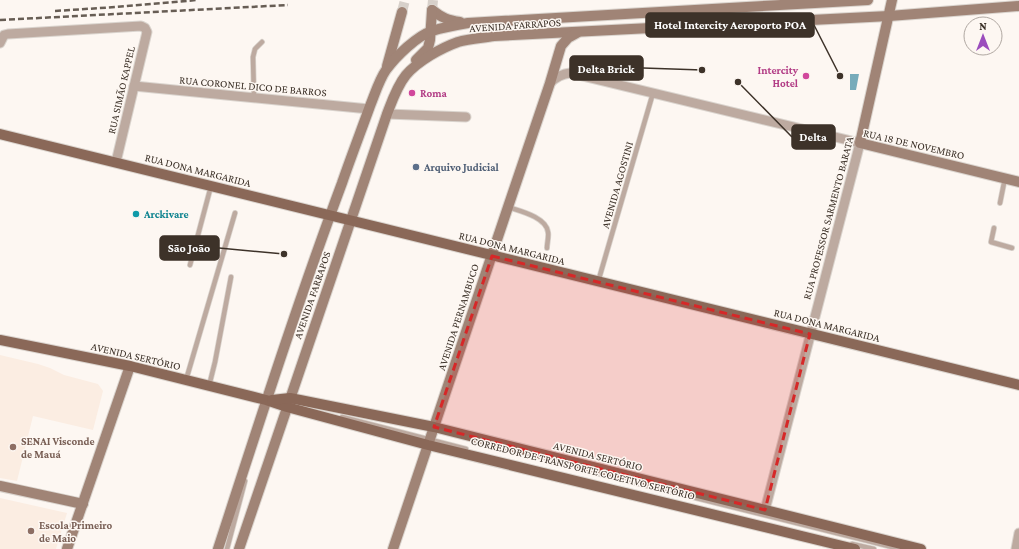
<svg xmlns="http://www.w3.org/2000/svg" width="1019" height="549" font-family="'Crimson Pro',serif">
	<style>
		.built { fill: #fbede2 }
		.water { fill: #77abba }
		.lines { fill: none; stroke-linecap: round; stroke-linejoin: round }
		.secondary-tunnel { stroke: #d7d0ca; stroke-width: 10; stroke-dasharray: 10 5; stroke-linecap: butt }
		.lane-casing { stroke: #dad4ce; stroke-width: 6 }
		.street-casing { stroke: #dad4ce; stroke-width: 11 }
		.secondary-casing { stroke: #dad4ce; stroke-width: 12 }
		.primary-casing { stroke: #dad4ce; stroke-width: 12 }
		.lane { stroke: #bdaaa0; stroke-width: 4.5 }
		.street { stroke: #bdaaa0; stroke-width: 9 }
		.secondary { stroke: #a08476; stroke-width: 10 }
		.primary { stroke: #8a6858; stroke-width: 10 }
		.rail { stroke: #675d54; stroke-width: 2.5; stroke-dasharray: 6 3; stroke-linecap: butt }
		.marked { fill: #d62828; fill-opacity: 0.2; stroke: #d62828; stroke-width: 3; stroke-dasharray: 8 5; stroke-linejoin: round }
		.hotel-dot { fill: #d1479c; stroke: #fdf7f2; stroke-width: 1.5 }
		.service-dot { fill: #5c6f8a; stroke: #fdf7f2; stroke-width: 1.5 }
		.culture-dot { fill: #0f9aa8; stroke: #fdf7f2; stroke-width: 1.5 }
		.education-dot { fill: #8d6e63; stroke: #fdf7f2; stroke-width: 1.5 }
		.labels { text-anchor: middle; dominant-baseline: central; stroke-width: 3; stroke-linejoin: round; paint-order: stroke }
		.street-label { font-size: 11px; fill: #3d3229; stroke: #fdf7f2 }
		.hotel-label { font-size: 11px; font-weight: bold; fill: #b23c85; stroke: #fdf7f2; text-anchor: end }
		.service-label { font-size: 11px; font-weight: bold; fill: #4e5e75; stroke: #fdf7f2; text-anchor: start }
		.culture-label { font-size: 11px; font-weight: bold; fill: #0d838f; stroke: #fdf7f2; text-anchor: start }
		.education-label { font-size: 11px; font-weight: bold; fill: #785e54; stroke: #fdf7f2; text-anchor: start }
		.leader { fill: none; stroke: #3d3229; stroke-width: 1.5 }
		.callout-dot { fill: #3d3229; stroke: #fdf7f2; stroke-width: 1.5 }
		.callout { fill: #3d3229; stroke: #3d3229; stroke-width: 1.5 }
		.callout-label { font-size: 12px; text-anchor: middle; font-weight: bold; fill: #fff }
	</style>
	<rect width="100%" height="100%" fill="#fdf7f2"/>
	<g class="built">
		<path d="M0,355l38,9 12,4 14,7 34,9 5,7 -10,39 -60,-14 -16,65 -17,-3z"/>
		<path d="M0,498l67,15 -11,36h-56z"/>
	</g>
	<path class="water" d="M850,74h9l-3,16h-6z"/>
	<g class="lines">
		<g class="secondary-tunnel">
			<path d="M432,10l1,-10"/>
			<path d="M402,12l3,-12"/>
		</g>
		<g class="lane-casing">
			<g id="lane">
				<path d="M254,98l-1,-41 2,-8 7,-7"/>
				<path d="M1000,203l5,-25"/>
				<path d="M508,207c12,4 38,10 40,25 1,5 -1,11 -1,16"/>
				<path d="M994,228l-3,14 21,6"/>
				<path d="M190,265l21,-79"/>
				<path d="M598,282l55,-189"/>
				<path d="M186,380l49,-167"/>
				<path d="M209,386l6,-24 16,-85"/>
				<path d="M342,417l124,32"/>
				<path d="M580,469l320,80"/>
				<path d="M852,544l22,5"/>
				<path d="M227,549l18,-68"/>
			</g>
		</g>
		<g class="street-casing">
			<g id="street">
				<path d="M0,43l4,-8 4,-1 133,-8 4,2 2,4 -31,130"/>
				<path d="M550,83c6,-6 11,-9 20,-10l290,70 -95,367"/>
				<path d="M134,86l235,23"/>
				<path d="M387,114l79,3"/>
				<path d="M1016,549l3,-16"/>
			</g>
		</g>
		<g class="secondary-casing">
			<g id="secondary">
				<path d="M892,0l-32,143 159,39"/>
				<path d="M432,10c10,8 16,10 28,12"/>
				<path d="M416,60l12,-12 2,-8 2,-30"/>
				<path d="M387,66l15,-54"/>
				<path d="M0,486l83,18"/>
				<path d="M67,549l63,-183"/>
				<path d="M218,549c40,-123 79,-245 124,-366 9,-26 19,-52 28,-77 5,-12 9,-26 16,-36 10,-14 31,-34 46,-39 12,-4 24,-6 36,-8l400,-23"/>
				<path d="M239,549l148,-435c5,-13 10,-28 19,-39 12,-14 35,-27 52,-33 11,-3 24,-4 36,-6l395,-20 130,-10"/>
				<path d="M393,549l115,-342 42,-124 11,-37 7,-8 9,-5"/>
			</g>
		</g>
		<g class="primary-casing">
			<g id="primary">
				<path d="M0,134l1019,251"/>
				<path d="M0,340l130,26 136,34 21,7 141,38 427,104"/>
				<path d="M272,400l18,-2 144,29 487,122"/>
			</g>
		</g>
		<use href="#lane" class="lane"/>
		<use href="#street" class="street"/>
		<use href="#secondary" class="secondary"/>
		<use href="#primary" class="primary"/>
		<g class="rail">
			<path d="M55,11l61,-4 81,-7"/>
			<path d="M0,20l288,-15"/>
		</g>
	</g>
	<path class="marked" d="M492,256l318,78 -45,176 -331,-83z"/>
	<g class="hotel-dot">
		<circle cx="806" cy="76" r="4"/>
		<circle cx="412" cy="93" r="4"/>
	</g>
	<circle class="service-dot" cx="416" cy="167" r="4"/>
	<circle class="culture-dot" cx="136" cy="214" r="4"/>
	<g class="education-dot">
		<circle cx="13" cy="447" r="4"/>
		<circle cx="31" cy="531" r="4"/>
	</g>
	<g class="labels">
		<g class="street-label">
			<text transform="translate(515 25) rotate(-4)">AVENIDA FARRAPOS</text>
			<text transform="translate(253 86) rotate(5)">RUA CORONEL DICO DE BARROS</text>
			<text transform="translate(121 90) rotate(-77)">RUA SIMÃO KAPPEL</text>
			<text transform="translate(914 144) rotate(13)">RUA 18 DE NOVEMBRO</text>
			<text transform="translate(198 170) rotate(14)">RUA DONA MARGARIDA</text>
			<text transform="translate(617 185) rotate(-74)">AVENIDA AGOSTINI</text>
			<text transform="translate(828 218) rotate(-75)">RUA PROFESSOR SARMENTO BARATA</text>
			<text transform="translate(512 248) rotate(14)">RUA DONA MARGARIDA</text>
			<text transform="translate(312 295) rotate(-71)">AVENIDA FARRAPOS</text>
			<text transform="translate(458 317) rotate(-72)">AVENIDA PERNAMBUCO</text>
			<text transform="translate(827 325) rotate(14)">RUA DONA MARGARIDA</text>
			<text transform="translate(136 356) rotate(13)">AVENIDA SERTÓRIO</text>
			<text transform="translate(598 456) rotate(14)">AVENIDA SERTÓRIO</text>
			<text transform="translate(583 468) rotate(14)">CORREDOR DE TRANSPORTE COLETIVO SERTÓRIO</text>
		</g>
		<g class="hotel-label">
			<text x="798" y="70">Intercity<tspan x="798" dy="13">Hotel</tspan></text>
			<text x="420" y="93" text-anchor="start">Roma</text>
		</g>
		<g class="service-label">
			<text x="424" y="167">Arquivo Judicial</text>
		</g>
		<g class="culture-label">
			<text x="144" y="214">Arckivare</text>
		</g>
		<g class="education-label">
			<text x="21" y="441">SENAI Visconde<tspan x="21" dy="13">de Mauá</tspan></text>
			<text x="39" y="525">Escola Primeiro<tspan x="39" dy="13">de Maio</tspan></text>
		</g>
	</g>
	<path class="leader" d="M840 76L814 25M702 70L643 68M738 82L792 137M284 254L219 248"/>
	<g class="callout-dot">
		<circle cx="840" cy="76" r="4"/>
		<circle cx="702" cy="70" r="4"/>
		<circle cx="738" cy="82" r="4"/>
		<circle cx="284" cy="254" r="4"/>
	</g>
	<g class="callout">
		<rect x="646" y="13" width="168" height="24" rx="4"/>
		<rect x="570" y="56" width="73" height="24" rx="4"/>
		<rect x="792" y="125" width="43" height="24" rx="4"/>
		<rect x="160" y="236" width="59" height="24" rx="4"/>
	</g>
	<g class="callout-label">
		<text x="730" y="29">Hotel Intercity Aeroporto POA</text>
		<text x="606" y="73">Delta Brick</text>
		<text x="813" y="141">Delta</text>
		<text x="189" y="252">São João</text>
	</g>
	<g transform="translate(983 36)"><circle r="19" fill="#fdf7f2" stroke="#b0a8a2"/>
	<path d="M0-3L7 15L0 10L-7 15Z" fill="#9b4dbd"/>
	<text y="-6" font-size="11" font-weight="bold" text-anchor="middle" fill="#3d3229">N</text>
	</g>
</svg>
